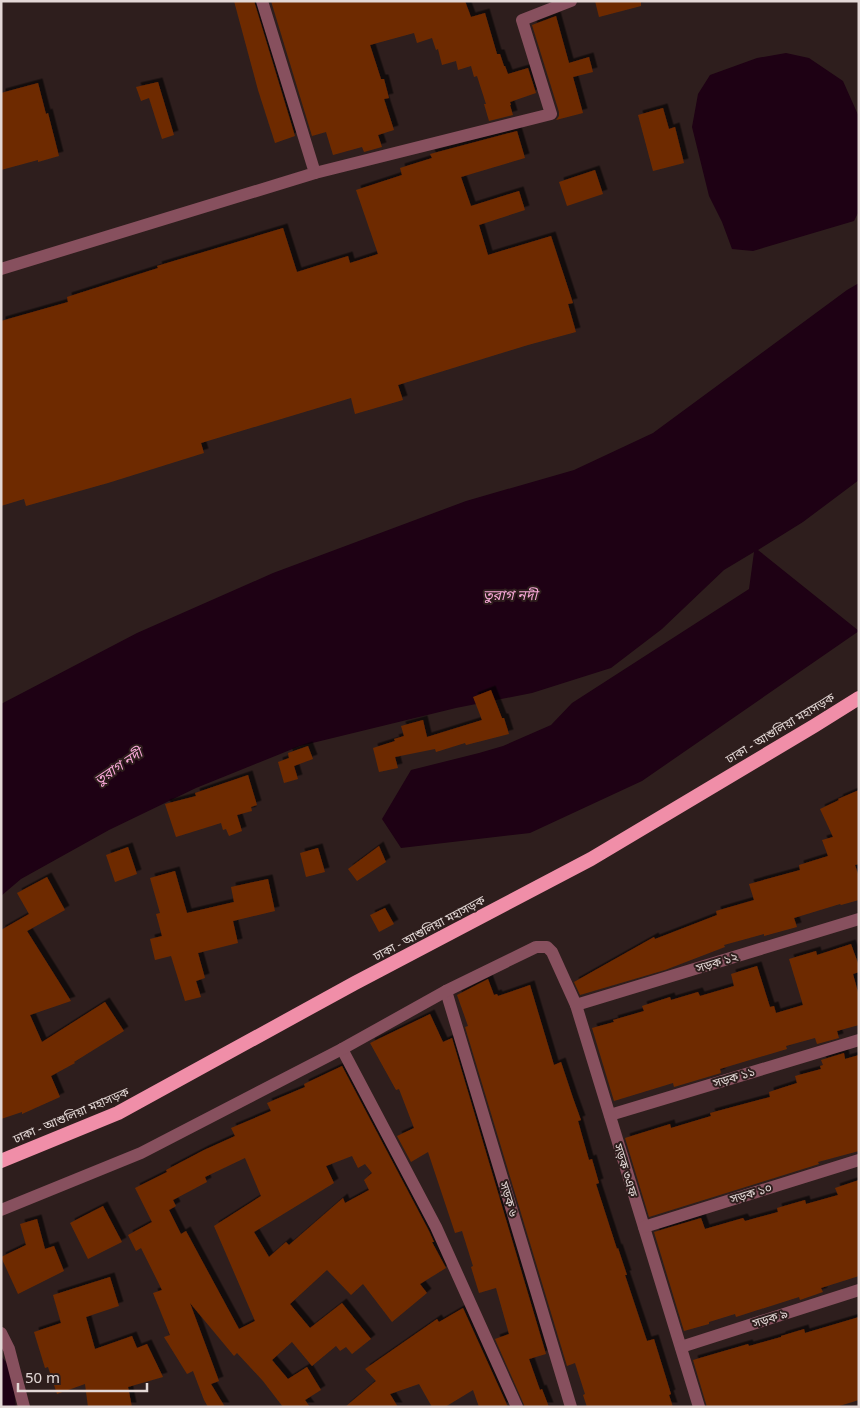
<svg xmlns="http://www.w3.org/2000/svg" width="860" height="1408" font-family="'Noto Sans','Noto Sans Bengali',sans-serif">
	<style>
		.water { fill: #1e0114 }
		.building { fill: #6e2b03; fill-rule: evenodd; filter: url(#shadow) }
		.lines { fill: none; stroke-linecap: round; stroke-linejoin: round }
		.minor { stroke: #87505e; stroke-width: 12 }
		.trunk { stroke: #f08ea8; stroke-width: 14 }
		.labels { text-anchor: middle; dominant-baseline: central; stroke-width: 4; stroke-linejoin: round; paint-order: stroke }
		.street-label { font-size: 12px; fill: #e3d8d6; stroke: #2e1e1d }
		.water-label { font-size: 14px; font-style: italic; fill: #f6a7d6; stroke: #2e1e1d }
	</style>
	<defs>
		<filter id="shadow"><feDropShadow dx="4.5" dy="-4.5" stdDeviation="0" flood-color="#0009"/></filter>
	</defs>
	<rect width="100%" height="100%" fill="#2e1e1d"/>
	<g class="water">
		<path d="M786,53l23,5 34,23 16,36v94l-5,10 -101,30 -21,-2 -10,-27 -13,-26 -17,-69 6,-33 12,-19 47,-17z"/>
		<path d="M859,283v197l-56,42 -45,28 101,81 -217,150 -112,52 -129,15 -19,-29 29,-49 68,-17 24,-7 48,-21 21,-22 177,-114 5,-37 -30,18 -62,59 -51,39 -79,25 -76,15 -156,38 -104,42 -87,42 -88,49 -20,17v-192l136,-71 136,-60 193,-72 108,-31 79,-37 194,-143z"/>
		<path d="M1,1356l10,12 5,39h-15z"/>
	</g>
	<g class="building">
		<path d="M234,1h20l41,135 -20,7 -17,-53z"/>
		<path d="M271,1h194l6,16 14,-4 12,41h3l4,12h1l3,8 20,-6 8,25 -26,9 1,3h-1l3,10 -24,6 -5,-17h2l-9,-28 -3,1 -3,-11 -13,4 -2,-9 -14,4 -4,-16 -2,1 -4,-12 -15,5 -3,-10 -44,12 11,34h3l5,19 -5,1 10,31 -16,5 4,12 -18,5 -2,-5 -29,8 -7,-23 -14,4z"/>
		<path d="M595,1h46v5l-42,11z"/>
		<path d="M556,16l13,47 20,-6 4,15 -20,5 10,36 -27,7 3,-4v-4l-27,-87z"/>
		<path d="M158,82l16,53 -12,4 -13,-41 -8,3 -5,-14z"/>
		<path d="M38,83l8,31 2,-1 11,43 -21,6v-2l-37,10v-77z"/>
		<path d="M663,108l6,21 6,-2 9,36 -31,8 -15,-56z"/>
		<path d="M517,131l8,27 -64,19 10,29 48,-15 6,19 -46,15 9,30 63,-19 22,67 -5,1 8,28 -48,13 -130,40 5,15 -48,14 -4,-16 -150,45 3,10 -96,30 -82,23 -2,-7 -23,7v-185l67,-19 -1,-5 91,-29 -1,-2 126,-38 14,44 51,-16 2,7 28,-9 -22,-64 46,-15 -2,-7 32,-10 -2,-4z"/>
		<path d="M595,170l8,24 -36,12 -8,-24z"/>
		<path d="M491,690l11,28h2l5,16 -43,11 -1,-2 -29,9 -1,-3 -40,8 3,11 -19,4 -6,-24 22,-7 -1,-2 10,-3 -3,-10 22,-6 4,17 55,-17 -9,-23z"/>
		<path d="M308,746l5,13 -19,7 4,13 -14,4 -6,-21 11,-4 -1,-5z"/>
		<path d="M248,775l9,30 -6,2 1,4 -15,4 5,16 -13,5 -3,-7 -3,1 -2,-7 -45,14 -11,-33 31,-8 -1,-3z"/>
		<path d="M859,790v74l-4,1 4,12v23l-18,5 -1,-1 -46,14 3,9 -33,9v-2l-40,11 1,2 -60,23 -85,25 -6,-13 80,-45 1,2 62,-24 -1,-4 38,-11 -5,-16 51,-14 -1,-5 29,-9 -6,-16 11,-3 -13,-28 19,-9 -1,-1z"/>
		<path d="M379,846l7,16 -29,19 -9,-12z"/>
		<path d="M128,847l9,27 -22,8 -9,-27z"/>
		<path d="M318,848l7,24 -19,5 -6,-24z"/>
		<path d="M175,871l12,42 47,-11 -3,-15 37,-8 7,32 -42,10 5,22 -40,10 7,25 -9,3 5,16 -16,4 -14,-45 -16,4 -5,-21 12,-3 -6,-22 4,-1 -10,-35z"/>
		<path d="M47,877l18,33 -38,21 44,70 -41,14 12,27 63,-40 19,29 -50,31 1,1 -24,13 9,21 -38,17v-2l-21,7v-189l28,-16 -12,-21z"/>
		<path d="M385,908l9,16 -15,8 -9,-17z"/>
		<path d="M851,944l8,22v6l-6,2 6,22v29l-22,6 2,7 -22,6 -2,-6 -29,8 1,3 -67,20 1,4 -47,14 -1,-4 -59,18 -22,-73 22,-6 -1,-2 31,-9 -2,-5 28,-9 1,3 27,-8 2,4 34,-10 -3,-12 26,-8 13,41 4,-1 2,7 27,-8 -14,-46 27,-8 1,4z"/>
		<path d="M488,979l6,16 3,-1 1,2 32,-11 24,80 7,-3 12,36 8,22 -3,1 11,39 3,-1 7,24 -3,1 21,65 1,-1 9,27h-2l22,66 7,-2 17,55 -2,1 4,12h-86l-4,-12 2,-1 -10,-31 -8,3 -102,-339 3,-1 -11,-31z"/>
		<path d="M430,1014l13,28 9,-4 94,316 -17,5 11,31 2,-1 7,18h-24l-30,-68 14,-5 -13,-46 -17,5 -8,-26 2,-1 -11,-35 -7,2 -27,-81 -17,10 -14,-26 17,-8 -15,-39 -3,1 -26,-47z"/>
		<path d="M844,1053l1,6 14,-4v96l-41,11 1,2 -170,53 -24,-79 45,-14 1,4 40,-12 -1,-3 60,-16 -1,-5 28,-9 -2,-7 26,-7 -1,-3 3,-1 -2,-5z"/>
		<path d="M342,1066l87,165 5,11h-2l14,26 -26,16 7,9 -35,29 -29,-38 -12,11 -24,-25 -37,34 20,24 32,-25 29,36 -19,15 -6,-7 -6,4 -4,-5 -24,20 -20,-24 -20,18 16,19 19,-12 14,23 -16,10 5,7h-27l-20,-26 -26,-28 -3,3 -44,-53 29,78 -8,3 14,23h-17l-4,-7 -11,-29 -6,3 -23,-37 6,-2 -17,-42 9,-3 -21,-42 -5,3 -8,-16 24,-13 -17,-34 32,-16 -1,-2 38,-20 31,-14 -4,-8 40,-17 -4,-8 38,-16 -1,-3zM352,1156l6,12 7,-4 7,9 -8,7 5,10 -24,13 -2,-5 -54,47 -3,-3 -17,15 -15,-25 80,-49 -8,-17zM245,1158l16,38 -47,30 41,95 -16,8 -53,-98 -5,3 -12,-24 7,-4 -3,-6 34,-18 -2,-5z"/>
		<path d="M859,1180v96l-38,12 2,4 -23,8 -1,-3 -63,20 -1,-3 -26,8v2l-25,7 -30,-99 47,-14 4,11 38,-11 2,3 33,-9 -1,-4 28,-8 1,4 32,-9 -3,-7z"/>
		<path d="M103,1206l19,36 -34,17 -18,-36z"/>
		<path d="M37,1219l8,30 9,-3 10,25 -46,23 -17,-37 25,-12 -6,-21z"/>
		<path d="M110,1277l9,29 -33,11 9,32 37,-13 5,12 10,-4 16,33 -35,10 4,20h-44l-3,-23 -28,10 -9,-27 -3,1 -11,-36 27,-9 -8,-28z"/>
		<path d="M463,1308l45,99h-29l-6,-17 -28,17h-13l-13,-23 -29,10 8,13h-53l31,-26 -11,-12 72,-50 2,3z"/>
		<path d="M859,1317v83l-23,7h-129l-14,-47 55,-16 1,2 32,-9v-1l23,-7 1,4z"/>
	</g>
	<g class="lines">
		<g class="minor">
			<path d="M315,173l236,-59 -29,-94 49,-19"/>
			<path d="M1,269l314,-96 -53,-172"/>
			<path d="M446,991l125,416"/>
			<path d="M576,1005l283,-86"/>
			<path d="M342,1049l94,178 81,180"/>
			<path d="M610,1115l249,-75"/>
			<path d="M1,1210l140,-57 201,-104 104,-58 90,-44h11l5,5 24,53 123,402"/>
			<path d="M644,1227l215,-67"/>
			<path d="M1,1333l8,16 15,58"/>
			<path d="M681,1347l178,-57"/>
		</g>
		<path class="trunk" d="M1,1161l117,-48 237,-130 236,-124 223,-133 45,-28"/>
	</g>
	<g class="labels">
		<g class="street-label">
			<text transform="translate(780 728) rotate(-31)">ঢাকা - আশুলিয়া মহাসড়ক</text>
			<text transform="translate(429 928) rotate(-28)">ঢাকা - আশুলিয়া মহাসড়ক</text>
			<text transform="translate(717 962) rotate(-17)">সড়ক ১২</text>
			<text transform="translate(734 1077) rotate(-17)">সড়ক ১১</text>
			<text transform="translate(71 1115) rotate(-23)">ঢাকা - আশুলিয়া মহাসড়ক</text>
			<text transform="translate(626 1170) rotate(73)">সড়ক ৩এফ</text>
			<text transform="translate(751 1193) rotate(-17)">সড়ক ১০</text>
			<text transform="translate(509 1199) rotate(73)">সড়ক ৬</text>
			<text transform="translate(770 1318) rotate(-18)">সড়ক ৯</text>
		</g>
		<g class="water-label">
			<text x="510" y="594">তুরাগ নদী</text>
			<text transform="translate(118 766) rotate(-34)">তুরাগ নদী</text>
		</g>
	</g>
	<rect width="860" height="1408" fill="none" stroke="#e3d8d6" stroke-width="5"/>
	<path d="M18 1383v8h129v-8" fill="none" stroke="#e3d8d6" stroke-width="2.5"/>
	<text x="25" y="1383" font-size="15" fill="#e3d8d6" stroke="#2e1e1d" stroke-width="4" paint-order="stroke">50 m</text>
</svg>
